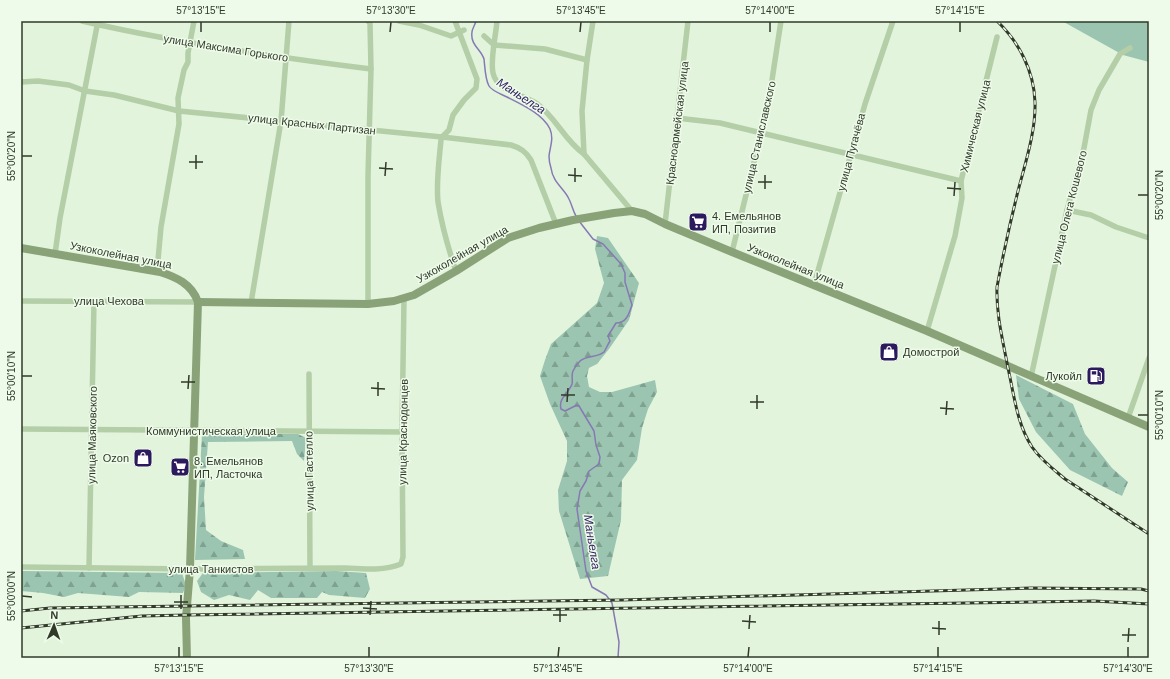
<svg xmlns="http://www.w3.org/2000/svg" width="1170" height="679" font-family="Helvetica,sans-serif">
	<style>
		.green { fill: #9bc5b1 }
		.forest { fill: url(#forest-firs) }
		.lines { fill: none; stroke-linecap: round; stroke-linejoin: round }
		.stream { stroke: #8779b4; stroke-width: 1.5 }
		.street { stroke: #b4cea7; stroke-width: 5.5 }
		.secondary { stroke: #8aa278; stroke-width: 8 }
		.rail-casing { stroke: #313a28; stroke-width: 3 }
		.rail { stroke: #eefbea; stroke-width: 1.5; stroke-dasharray: 4.5; stroke-linecap: butt }
		.ticks { fill: none; stroke: #313a28; stroke-width: 1.5 }
		.labels { text-anchor: middle; dominant-baseline: central; stroke-width: 3; stroke-linejoin: round; paint-order: stroke }
		.street-label { font-size: 11px; fill: #313a28; stroke: #eefbea }
		.poi-label { font-size: 11px; fill: #313a28; stroke: #eefbea; text-anchor: start }
		.water-label { font-size: 12px; font-style: italic; fill: #2c1a5f; stroke: #eefbea }
		.neatline { fill: none; stroke: #313a28; stroke-width: 1.5 }
		.ticks-label { font-size: 10px; text-anchor: middle; fill: #313a28 }
	</style>
	<defs>
		<pattern id="forest-firs" width="22" height="20" patternUnits="userSpaceOnUse"><rect width="22" height="20" fill="#9bc5b1"/><path d="M5 1l3.5 6h-7zM16 11l3.5 6h-7z" fill="#7fa190"/></pattern>
	</defs>
	<rect width="100%" height="100%" fill="#e3f4dd"/>
	<path class="green" d="M1062,21h87v41l-26,-7z"/>
	<g class="forest">
		<path d="M597,236l11,2 31,45 -10,37 -20,29 -12,15 -8,4 -2,8 2,11 11,5h12l43,-12 2,12 -9,17 -6,19 -5,32 -15,20 -1,40 -13,56 -28,3 -21,-68 -1,-21 9,-29v-20l-17,-37 -10,-28 5,-16 6,-16 46,-41 7,-20 -9,-34z"/>
		<path d="M1016,375l57,29 12,30 27,34 16,14 -6,14 -52,-26 -34,-38 -17,-33z"/>
		<path d="M202,434h96l8,4 -2,23 -7,-7 -5,-13 -84,1 -4,55 2,33 15,11 22,9 2,9 -50,1z"/>
		<path d="M21,571l161,2 4,12 -3,8 -44,-1 -10,5 -51,-4 -14,4 -21,-4 -22,-2z"/>
		<path d="M336,571l30,2 4,16 -5,9 -36,-3 -7,-3 -5,6h-46l-13,-8 -8,10 -21,-5 -15,5 -13,-8 -4,-11 6,-8z"/>
	</g>
	<g class="lines">
		<g class="stream">
			<path d="M476,21c-1,4 -4,8 -4,11 -2,13 9,17 12,27 1,8 1,20 5,27 3,5 12,8 18,11 14,7 36,17 43,32 4,10 0,18 -1,27 0,4 1,9 2,12 2,15 13,20 18,31 3,6 4,12 7,17"/>
			<path d="M579,221l14,18 10,5 18,20 4,9v9l7,23c-3,8 -5,18 -16,18l-8,13 2,5c-2,3 -4,8 -6,11 -7,6 -17,3 -24,9 -2,2 -6,8 -7,10 -2,4 0,9 -1,13 -3,9 -14,14 -11,25l4,2 12,-6 2,1 15,25 2,14 4,12 -1,7 -10,7 -3,10 -6,10 -3,18 9,62 6,16 14,8 6,8 7,39 -1,16"/>
		</g>
		<g class="street">
			<path d="M82,21c95,22 192,36 289,48"/>
			<path d="M368,21l2,2 1,46 -3,107v128"/>
			<path d="M399,21l20,4 32,11 13,-6"/>
			<path d="M455,21l22,58 -1,9 -12,12 -11,15 -4,15 -7,7 -1,3c-2,21 -5,42 -3,62 4,24 10,46 18,69"/>
			<path d="M497,21c-1,14 -7,39 -4,52 4,19 30,21 43,30 20,14 28,37 48,51"/>
			<path d="M593,21l-6,39 -5,51 2,43 48,57"/>
			<path d="M484,36l10,9 51,4 42,11"/>
			<path d="M21,82l17,-1 31,4 16,6 29,4 65,16 263,26 69,8c10,3 15,7 20,15l25,64"/>
			<path d="M677,118l43,5 241,58"/>
			<path d="M1067,210l24,5 25,12 33,11"/>
			<path d="M665,224l23,-203"/>
			<path d="M732,252l29,-118 11,-54 9,-59"/>
			<path d="M55,254l5,-36 38,-197"/>
			<path d="M157,271l4,-44 18,-103 -1,-26 6,-28 4,-8v-9l6,-32"/>
			<path d="M814,285l51,-181 28,-83"/>
			<path d="M21,301l177,1"/>
			<path d="M251,303l30,-182 8,-100"/>
			<path d="M927,331l28,-95 7,-38 -1,-17 36,-144"/>
			<path d="M309,374l1,194"/>
			<path d="M1031,377l36,-167 17,-62 7,-38 8,-20 21,-36 10,-6"/>
			<path d="M1128,418l21,-60"/>
			<path d="M21,429l381,3"/>
			<path d="M21,567l169,2 155,-1c18,1 39,3 56,-4l2,-7 -1,-125 2,-133"/>
			<path d="M89,568l5,-267"/>
		</g>
		<g class="secondary">
			<path d="M21,248l139,24c16,5 32,12 38,30l-8,267 -4,49 1,40"/>
			<path d="M198,302l170,2 26,-3 20,-6 42,-24 52,-33 31,-10 34,-8 41,-7 18,-2 13,3 20,10 67,28 195,79 222,96"/>
		</g>
		<g class="rail-casing">
			<g id="rail">
				<path d="M997,21c22,21 37,50 38,81 1,29 -10,62 -17,89 -8,32 -15,64 -21,96 -1,28 6,54 11,81 6,27 9,56 24,79 9,13 21,22 33,32l84,55"/>
				<path d="M21,611l29,-3 137,-2 435,-6 409,-12 110,1 8,2"/>
				<path d="M21,628l121,-12 45,-1 907,-14 55,3"/>
			</g>
		</g>
		<use href="#rail" class="rail"/>
	</g>
	<path class="ticks" d="M201,32v-10M390,32l1,-10M580,32l1,-10M770,32v-10M960,32v-10M22,156h10M189,162h14M379,168l14,1M196,169v-14M568,175l14,1M385,176l1,-14M575,182v-14M758,182h14M947,188l14,1M765,189v-14M1138,195h10M954,196l1,-14M22,376h10M181,382h14M371,388l14,1M188,389l1,-14M561,395h14M378,396v-14M567,402l1,-14M750,402h14M940,408l14,1M757,409v-14M946,415l1,-14M1138,415h10M22,596l10,1M174,602h14M363,608l14,1M181,609v-14M370,615l1,-14M553,615h14M742,621l14,1M560,622v-14M932,628l14,1M749,629l1,-14M939,635v-14M1122,635h14M1128,642l1,-14M179,657v-10M369,657v-10M558,657l1,-10M748,657l1,-10M938,657v-10M1128,657v-10"/>
	<defs>
		<g id="supermarket-square" transform="scale(1)"><rect x="-9" y="-9" width="18" height="18" rx="4" fill="#2c1a5f" stroke="#eefbea"/><path d="M-6-5.5h2.5l.6 2H6L4.5 2H-2.5L-4.4-4H-6ZM-1.5 3.2a1.3 1.3 0 1 0 .1 0ZM3 3.2a1.3 1.3 0 1 0 .1 0Z" fill="#fff"/></g>
		<g id="shop-square" transform="scale(1)"><rect x="-9" y="-9" width="18" height="18" rx="4" fill="#2c1a5f" stroke="#eefbea"/><path d="M-5-2.5h2.3a2.7 3.5 0 0 1 5.4 0H5L5.5 6h-11ZM-1.5-2.5h3a1.5 2.3 0 0 0-3 0Z" fill="#fff"/></g>
		<g id="fuel-square" transform="scale(1)"><rect x="-9" y="-9" width="18" height="18" rx="4" fill="#2c1a5f" stroke="#eefbea"/><path d="M-5.5-6h7V0h2V4h1.3V-2.5L3-4.5l.8-.8L6-3V5H2.5V1h-1V6h-7ZM-4.2-4.7v3.2H.2V-4.7Z" fill="#fff"/></g>
	</defs>
	<g fill-rule="evenodd">
		<use href="#supermarket-square" x="698" y="222"/>
		<use href="#shop-square" x="889" y="352"/>
		<use href="#fuel-square" x="1096" y="376"/>
		<use href="#shop-square" x="143" y="458"/>
		<use href="#supermarket-square" x="180" y="467"/>
	</g>
	<g class="labels">
		<g class="street-label">
			<text transform="translate(226 48) rotate(9)">улица Максима Горького</text>
			<text transform="translate(677 123) rotate(-83)">Красноармейская улица</text>
			<text transform="translate(312 124) rotate(6)">улица Красных Партизан</text>
			<text transform="translate(975 126) rotate(-76)">Химическая улица</text>
			<text transform="translate(759 137) rotate(-77)">улица Станиславского</text>
			<text transform="translate(851 152) rotate(-75)">улица Пугачёва</text>
			<text transform="translate(1069 207) rotate(-76)">улица Олега Кошевого</text>
			<text transform="translate(462 254) rotate(-30)">Узкоколейная улица</text>
			<text transform="translate(121 255) rotate(11)">Узкоколейная улица</text>
			<text transform="translate(796 266) rotate(22)">Узкоколейная улица</text>
			<text x="109" y="301">улица Чехова</text>
			<text x="211" y="431">Коммунистическая улица</text>
			<text transform="translate(403 432) rotate(-89)">улица Краснодонцев</text>
			<text transform="translate(92 435) rotate(-89)">улица Маяковского</text>
			<text transform="translate(309 471) rotate(-91)">улица Гастелло</text>
			<text x="211" y="569">улица Танкистов</text>
		</g>
		<g class="poi-label">
			<text x="712" y="216">4. Емельянов<tspan x="712" dy="13">ИП, Позитив</tspan></text>
			<text x="903" y="352">Домострой</text>
			<text x="1082" y="376" text-anchor="end">Лукойл</text>
			<text x="129" y="458" text-anchor="end">Ozon</text>
			<text x="194" y="461">8. Емельянов<tspan x="194" dy="13">ИП, Ласточка</tspan></text>
		</g>
		<g class="water-label">
			<text transform="translate(521 96) rotate(33)">Маньелга</text>
			<text transform="translate(592 542) rotate(81)">Маньелга</text>
		</g>
	</g>
	<rect width="1170" height="679" fill="none" stroke="#eefbea" stroke-width="44"/>
	<g transform="translate(54 625) rotate(2)" stroke="#eefbea" stroke-width="3" paint-order="stroke">
	<path d="M0-3L7 15L0 10L-7 15Z" fill="#313a28"/>
	<text y="-6" font-size="11" font-weight="bold" text-anchor="middle" fill="#313a28">N</text>
	</g>
	<rect x="22" y="22" width="1126" height="635" class="neatline"/>
	<g class="ticks-label">
		<text x="201" y="14">57°13'15"E</text>
		<text x="391" y="14">57°13'30"E</text>
		<text x="581" y="14">57°13'45"E</text>
		<text x="770" y="14">57°14'00"E</text>
		<text x="960" y="14">57°14'15"E</text>
		<text transform="translate(11 156) rotate(-90)" y="4">55°00'20"N</text>
		<text transform="translate(1159 195) rotate(-90)" y="4">55°00'20"N</text>
		<text transform="translate(11 376) rotate(-90)" y="4">55°00'10"N</text>
		<text transform="translate(1159 415) rotate(-90)" y="4">55°00'10"N</text>
		<text transform="translate(11 596) rotate(-90)" y="4">55°00'00"N</text>
		<text x="179" y="672">57°13'15"E</text>
		<text x="369" y="672">57°13'30"E</text>
		<text x="558" y="672">57°13'45"E</text>
		<text x="748" y="672">57°14'00"E</text>
		<text x="938" y="672">57°14'15"E</text>
		<text x="1128" y="672">57°14'30"E</text>
	</g>
</svg>
